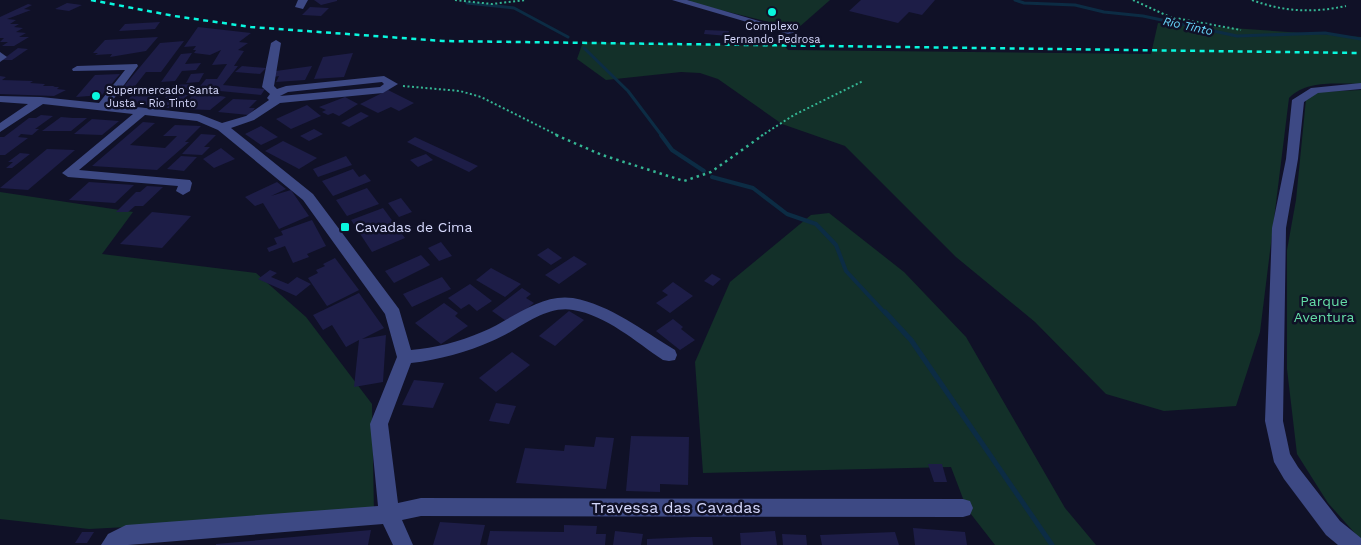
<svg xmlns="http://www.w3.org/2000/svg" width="1361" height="545" font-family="'Work Sans',sans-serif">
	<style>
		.green { fill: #133029 }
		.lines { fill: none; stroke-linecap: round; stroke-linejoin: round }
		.stream-far2 { stroke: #0c2c44; stroke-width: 3 }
		.stream-far1 { stroke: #0c2c44; stroke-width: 4 }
		.stream { stroke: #0c2c44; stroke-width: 5 }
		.building { fill: #1d1d47 }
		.path-far1 { stroke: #34b593; stroke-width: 2; stroke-dasharray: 2 2.5; stroke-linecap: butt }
		.path { stroke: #34b593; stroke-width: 2.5; stroke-dasharray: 2.5 4; stroke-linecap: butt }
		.minor { fill: #3d4984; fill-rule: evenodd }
		.rail { stroke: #09f7de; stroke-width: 2.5; stroke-dasharray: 5 4.5; stroke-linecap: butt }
		.poi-dot { fill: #09f7de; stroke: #101127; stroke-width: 2 }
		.labels { text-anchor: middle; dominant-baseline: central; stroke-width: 5; stroke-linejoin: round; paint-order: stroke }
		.far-poi-label { font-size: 11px; fill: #d7dafe; stroke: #101127 }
		.far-water-label { font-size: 12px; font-style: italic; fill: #68d5fa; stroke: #101127 }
		.poi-label { font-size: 14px; fill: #d7dafe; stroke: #101127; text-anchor: start }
		.park-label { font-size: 14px; fill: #64dca6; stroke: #101127 }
		.near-street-label { font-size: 16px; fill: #d7dafe; stroke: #101127 }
	</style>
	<rect width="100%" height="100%" fill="#101127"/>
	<g class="green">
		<path d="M690,0h140l-33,29 -109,-27z"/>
		<path d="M1158,23l203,14v47c-24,0 -54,-4 -72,14l-29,234 -24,74 -72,5 -58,-17 -71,-72 -79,-65 -111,-111 -63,-22 -64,-45 -18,-6 -19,-1 -75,8 -29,-21 6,-17 122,3 78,-1 5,6 363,4z"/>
		<path d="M1361,90v450l-33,-37 -31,-49 -10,-85v-119l9,-50 10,-101 13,-7z"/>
		<path d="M0,192l133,20 -31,42 154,19 50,44 66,87 2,110 -285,15 -89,-10z"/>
		<path d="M829,213l75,59 62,65 99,171 31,37h-101l-28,-36 -16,-42 -248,6 -8,-111 35,-80 81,-67z"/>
	</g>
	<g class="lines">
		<g class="stream-far2">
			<path d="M1015,0l9,3 51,2 29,7 39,4 94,20 88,-3 36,6"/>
			<path d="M467,3l47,5 54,29"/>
			<path d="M584,48l44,43 34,45"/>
		</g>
		<g class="stream-far1">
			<path d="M661,135l11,15 32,21"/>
			<path d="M712,177l41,11 34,26 29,10 20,21 10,26 40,43"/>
		</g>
		<path class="stream" d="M885,312l26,28 141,205"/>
	</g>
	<g class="building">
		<path d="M314,0h23v1l-16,4z"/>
		<path d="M861,0h74l-13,15 -13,-3 -11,11 -49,-12z"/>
		<path d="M67,3l15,2 -13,6 -14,-2z"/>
		<path d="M28,4l4,1 -8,4 7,1 -24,9 9,1 -6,4h9l-5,3 9,1 -7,4 10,1 -7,4h10l-15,9h-12l6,-4h-8l4,-4h-4v-21z"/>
		<path d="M310,7l19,1 -8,8 -19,-1z"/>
		<path d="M160,22l-5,7 -36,2 6,-7z"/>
		<path d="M198,27l53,6 -12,9 9,1 -10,7 6,1 -10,15h4l-15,19 42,4 -4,6 -41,-4 -5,4 11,2 -16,13 -29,-1 25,-30h11l10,-15 -15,1 9,-15 -11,5 -16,-2 2,-3h-3l3,-4 -12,1z"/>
		<path d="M705,30l24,1 -1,5 -24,-2z"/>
		<path d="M158,37l-12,14 -36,6 2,-3 -17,1 3,-2h-5l12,-13z"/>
		<path d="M184,41l-23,31h-15l-15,19h-11l40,-48z"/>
		<path d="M18,48l10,1 -16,11h-10z"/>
		<path d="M192,53l-7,11 16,-1 -5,7 -14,1 -7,10 -14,1 20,-28z"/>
		<path d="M353,53l-9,24 -30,2 9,-22z"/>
		<path d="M242,66l24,2 -6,6 -25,-2z"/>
		<path d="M312,66l-7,14 -29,2 3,-6 -6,1 3,-6z"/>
		<path d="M204,73l-5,9 -13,1 5,-9z"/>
		<path d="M120,74l-18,21 -26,2 19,-22z"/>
		<path d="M0,76l6,1 -4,3 31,1 -3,2 15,1 -2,2h12l-2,1h6l-2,2 9,1 -12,6 -54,-2z"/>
		<path d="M194,84l-4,5 -20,2 3,-6z"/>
		<path d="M140,90l19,2 -2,1h6l-14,12 -25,-3z"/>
		<path d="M388,90l26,13 -15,8 -8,-4 -13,6 -18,-9z"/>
		<path d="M169,94h17l-1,1h3l-13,13h-9l4,-3h-7l7,-7h-5z"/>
		<path d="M345,97l13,7 -19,12 -6,-3 -5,2 -6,-3 4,-2 -7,-3z"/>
		<path d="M233,99l24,1 -8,8h6l-6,7 -31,-3z"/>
		<path d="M307,105l14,11 -30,13 -15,-10z"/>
		<path d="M361,112l8,4 -20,11 -8,-4z"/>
		<path d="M41,115l12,1 -18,13h4l-7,6 -11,-1 -3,3 10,1 -23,17h-5v-18h4l25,-19h7z"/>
		<path d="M61,117l12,1h14l-16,13h-29z"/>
		<path d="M92,119l27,2 -17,14 -28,-1z"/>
		<path d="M143,122l12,1 -25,22 35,3 12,-12h-14l12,-11 26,1 -16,16h4l-32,28 -65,-4z"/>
		<path d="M261,126l17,11 -17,8 -16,-11z"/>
		<path d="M314,129l9,5 -14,7 -9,-5z"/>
		<path d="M201,134l15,1 -12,12h6l-8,8 -20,-1z"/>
		<path d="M415,137l63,29 -9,6 -62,-30z"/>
		<path d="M283,141l34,17 -18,11 -34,-18z"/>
		<path d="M221,148l14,11 -21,9 -11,-9z"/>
		<path d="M47,149l28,1 -47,40 -28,-2z"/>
		<path d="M20,153l10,1 -18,14h-6l7,-6h-5z"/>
		<path d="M426,154l7,6 -15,7 -8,-7z"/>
		<path d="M181,156l16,1 -13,14 -17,-2z"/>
		<path d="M346,156l6,9 -34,12 -5,-8z"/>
		<path d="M353,169l6,8 6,-3 6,7 -38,15 -11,-15z"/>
		<path d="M89,182l45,3 -19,18 -46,-3z"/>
		<path d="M277,182l9,7 -15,7 20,-6 18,26 -30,13 -16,-26 -8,3 -10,-9z"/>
		<path d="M147,186l16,1 -20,19h-8l-7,6h-12l20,-20h4z"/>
		<path d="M367,188l12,16 -32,12 -11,-16z"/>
		<path d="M401,198l11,14 -13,5 -11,-14z"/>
		<path d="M383,208l22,30 -33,14 -21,-32z"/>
		<path d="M152,212l39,4 -29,32 -42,-4z"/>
		<path d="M312,220l14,26 -19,8 2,3 -16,6 -8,-17 -16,6 -2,-4 10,-4 -3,-6 9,-3 -2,-4z"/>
		<path d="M441,242l11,14 -13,5 -11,-13z"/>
		<path d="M548,248l14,10 -11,7 -14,-10z"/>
		<path d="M421,255l9,10 -36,18 -9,-12z"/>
		<path d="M574,256l13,8 -28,20 -14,-9z"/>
		<path d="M335,258l24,32 -32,16 -19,-28 10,-5 -2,-3 9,-4 -2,-2z"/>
		<path d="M491,268l30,16 -16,13 -29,-17z"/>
		<path d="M270,270l7,3 -6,4 17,7 9,-7 14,7 -15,12 -38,-17z"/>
		<path d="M712,274l9,5 -8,7 -9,-5z"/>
		<path d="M442,277l9,12 -39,18 -9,-13z"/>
		<path d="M673,282l20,14 -23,17 -14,-10 12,-8 -6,-4z"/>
		<path d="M470,284l22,17 -15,10 -8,-7 -8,5 -13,-11z"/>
		<path d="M522,288l9,6 -5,4 8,5 -25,20 -17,-12z"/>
		<path d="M359,293l25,35 -22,11 24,-4 -3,47 -29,5 5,-47 -13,7 -14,-22 -9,5 -10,-15z"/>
		<path d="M444,303l14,10 -3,3 13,10 -27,18 -26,-21z"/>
		<path d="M569,311l15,9 -29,26 -16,-10z"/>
		<path d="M673,319l10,8 -2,2 14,11 -15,10 -24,-19z"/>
		<path d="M512,352l18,13 -34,27 -17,-14z"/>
		<path d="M414,380l30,3 -11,25 -31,-3z"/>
		<path d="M496,403l20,3 -7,18 -20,-3z"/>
		<path d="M631,436l58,1 -1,48 -28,-1v8l-34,-1z"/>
		<path d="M596,437l18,1 -8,51 -90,-6 9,-35 39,3 1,-6 29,2z"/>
		<path d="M928,464h14l5,18h-13z"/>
		<path d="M440,522l45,3 -5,20h-47z"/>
		<path d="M564,525l33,1 -1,8h10l-1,11h-118l3,-14 74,1z"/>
		<path d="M913,528l52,4 2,13h-52z"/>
		<path d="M371,530l-3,15h-152v-1z"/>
		<path d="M615,531l28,3 -2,11h-28z"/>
		<path d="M775,531l2,14h-36l-1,-12z"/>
		<path d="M82,532h12l-7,11h-12z"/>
		<path d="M895,532l4,13h-77l-2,-10z"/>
		<path d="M782,534l24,1 1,10h-24z"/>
		<path d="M693,537h19l1,8h-66v-6z"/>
	</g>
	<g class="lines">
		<g class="path-far1">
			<path d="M455,0l37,4 34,-4"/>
			<path d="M1133,0l37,17 71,13"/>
			<path d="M1252,0c32,12 61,13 94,6"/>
			<path d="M403,86l57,5 21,6 78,39"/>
			<path d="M761,136l33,-21 69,-34"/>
		</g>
		<path class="path" d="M556,135l46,20 82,26 27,-9 52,-37"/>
		<g class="minor">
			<path d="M298,0h10l-5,9 -8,-2z"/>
			<path d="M672,0h15l110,32 -9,2z"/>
			<path d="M276,40l5,3 -7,43 3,3 9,-3 98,-10 14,8 -15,9 -103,10 -26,17 -23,8 82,66 86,115 12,41c24,-2 48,-8 71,-18 29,-12 58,-39 91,-34 38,7 70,33 102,52l2,5 -2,5 -6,1 -6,-1c-27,-18 -57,-45 -90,-50 -29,-5 -55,21 -81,31 -25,11 -53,19 -81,22l-23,61 10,79 23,-5 542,1 7,2 3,7 -3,7 -7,2 -542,-1 -19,4 11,25h-20l-10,-21 -255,21h-27l7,-11 18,-9 252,-19 -8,-82 27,-67 -12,-43 -82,-114 -85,-70 -21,-9 -52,-6 -66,55 111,10 2,3 -2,8 -7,4 -7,-4 2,-5 -110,-9 -6,-4 71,-59 -90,-10 -43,28v-9l28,-19 -28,-2v-6l41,1 58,6 26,-33 -52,1 -1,-2 5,-3 60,-2 1,2 -28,38 89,10 23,9 24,-7 23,-16 -2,-2 3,-4 -8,-7 9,-44zM382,82l2,2 -4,3 -100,9 8,-4z"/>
			<path d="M0,52l7,5 -7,5z"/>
			<path d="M1361,83v6l-43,4 -14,9 -6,57 -12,69 -3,193 7,33 8,13 42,54 21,17v7h-23l-12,-10 -42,-56 -10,-17 -9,-41 7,-193 14,-69 6,-59 19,-12z"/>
		</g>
		<path class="rail" d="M91,0l83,16 77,11 192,14 918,12"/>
	</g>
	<g class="poi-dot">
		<circle cx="772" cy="12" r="5"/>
		<circle cx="96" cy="96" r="5"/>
		<rect x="340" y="222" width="10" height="10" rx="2.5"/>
	</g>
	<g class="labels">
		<g class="far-poi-label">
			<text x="772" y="26">Complexo<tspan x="772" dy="13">Fernando Pedrosa</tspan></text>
			<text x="106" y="90" text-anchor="start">Supermercado Santa<tspan x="106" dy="13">Justa - Rio Tinto</tspan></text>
		</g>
		<g class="far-water-label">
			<text transform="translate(1188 26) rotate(12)">Rio Tinto</text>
		</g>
		<g class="poi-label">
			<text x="355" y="227">Cavadas de Cima</text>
		</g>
		<g class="park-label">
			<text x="1324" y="301">Parque<tspan x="1324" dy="16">Aventura</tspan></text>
		</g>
		<g class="near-street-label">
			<text x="676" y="507">Travessa das Cavadas</text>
		</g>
	</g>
</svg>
